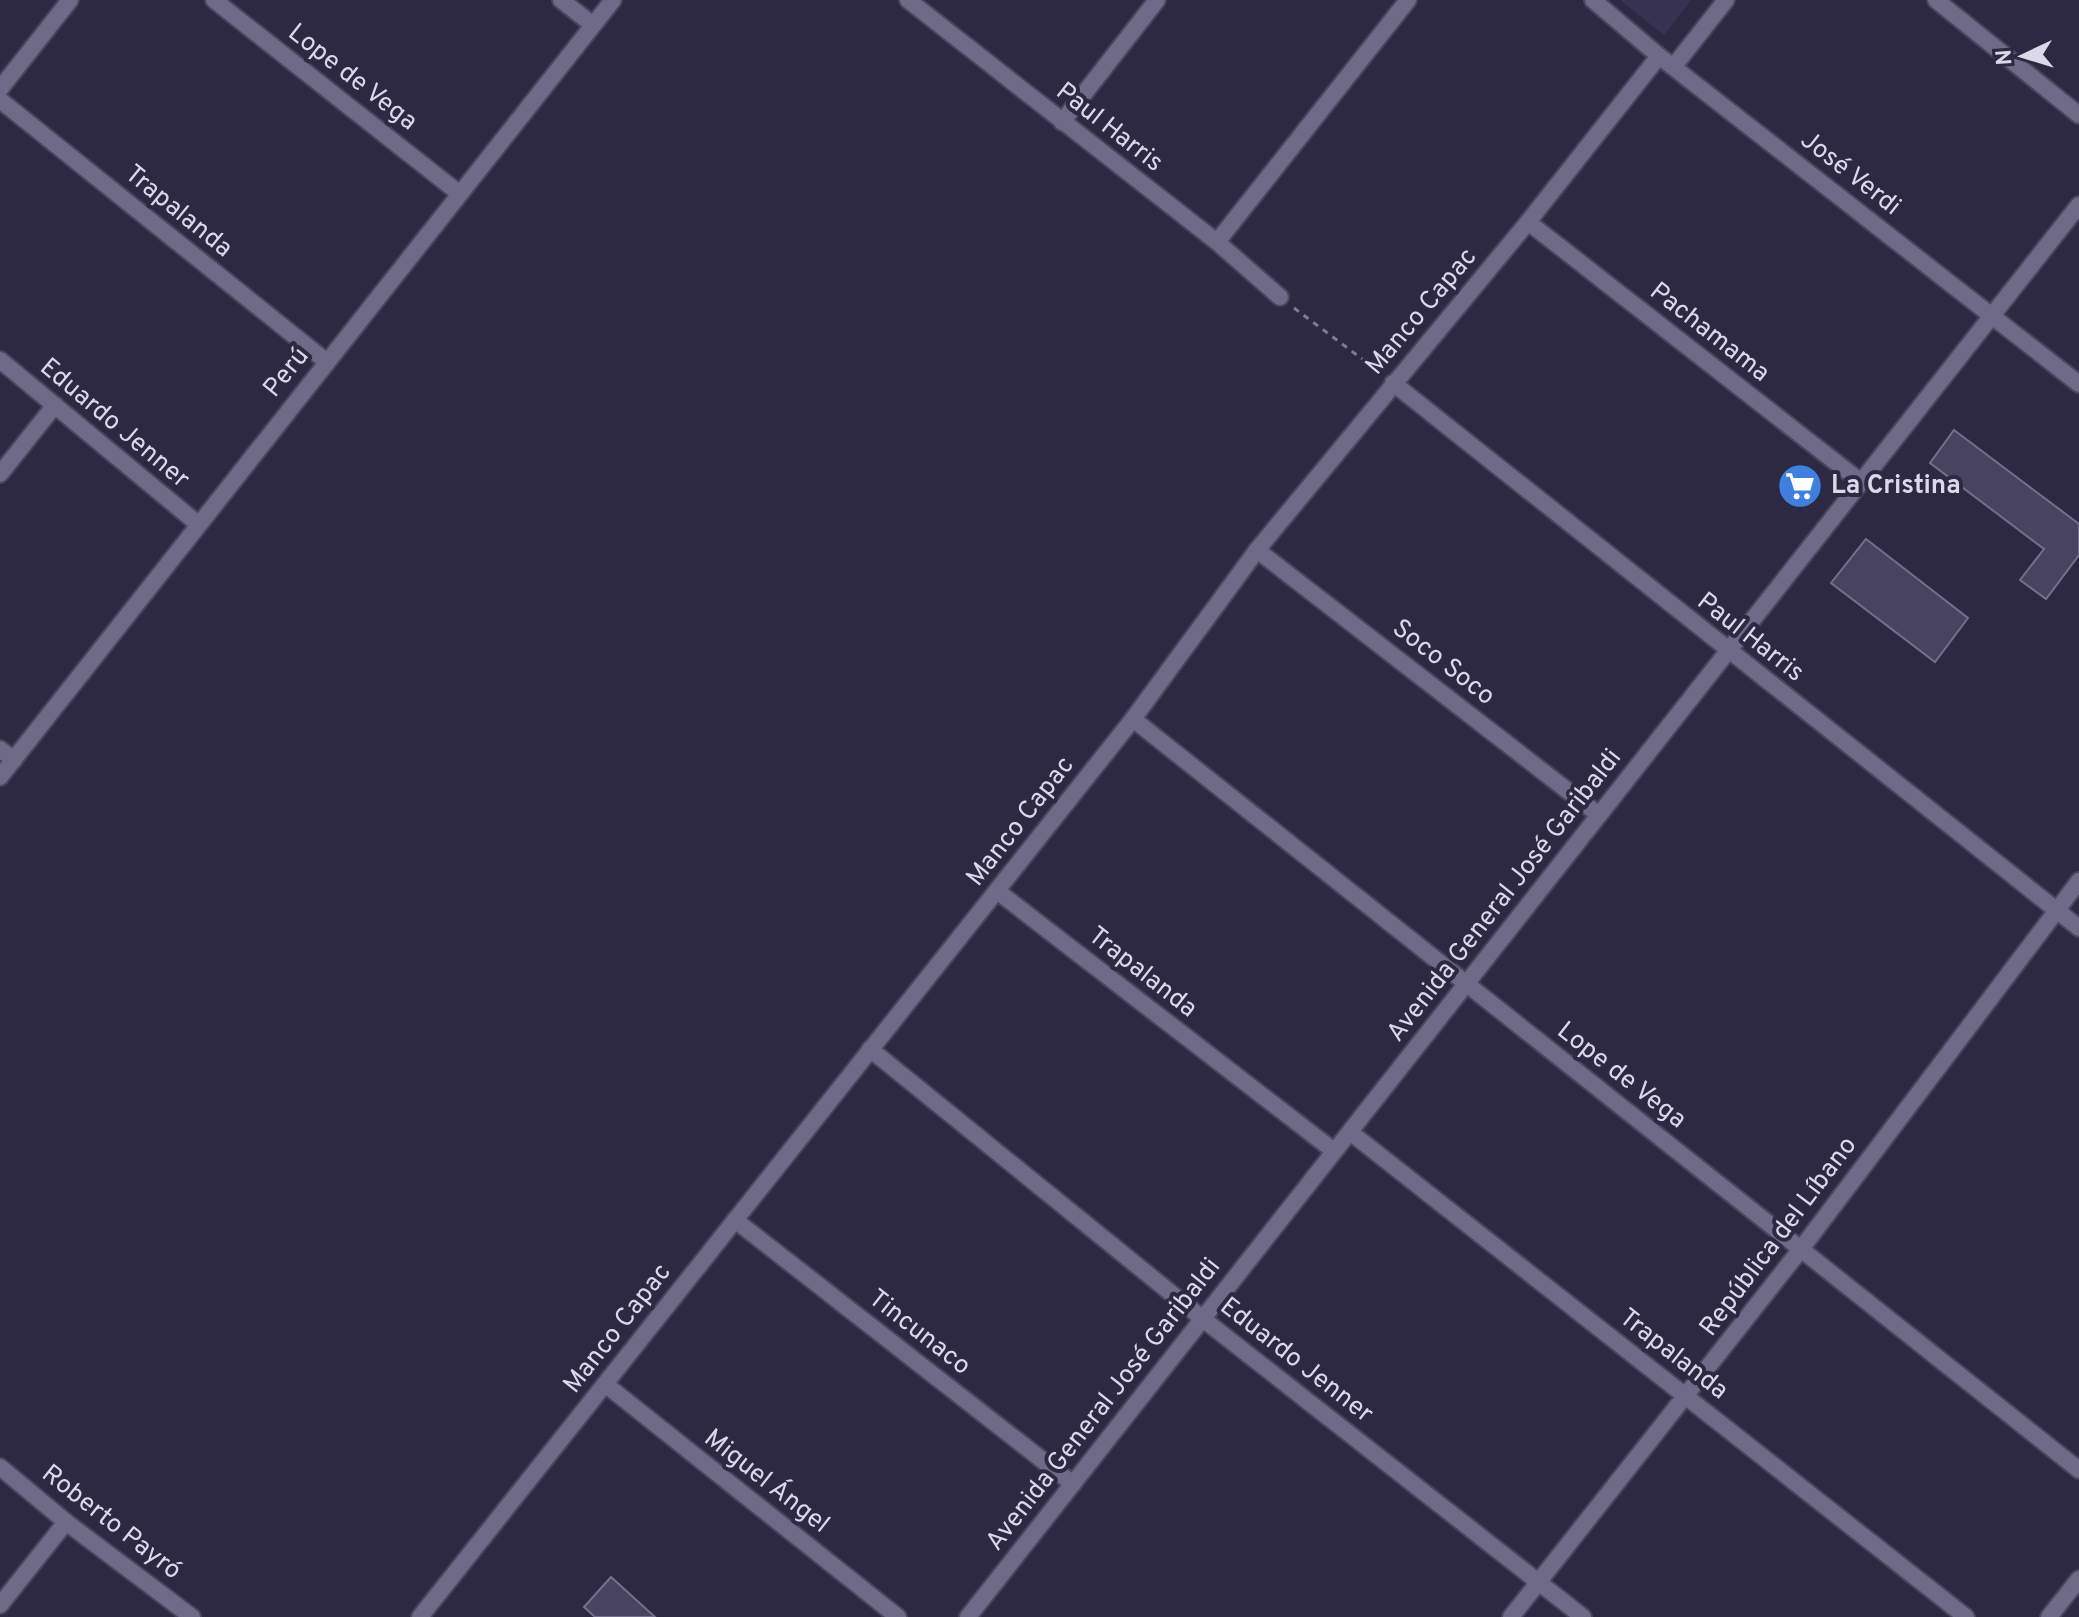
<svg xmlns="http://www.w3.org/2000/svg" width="2079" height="1617" font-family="Overpass,sans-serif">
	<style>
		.built { fill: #373152 }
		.building { fill: #484460; stroke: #736f8d; stroke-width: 2 }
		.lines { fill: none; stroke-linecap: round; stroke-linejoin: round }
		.street-casing { stroke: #49455b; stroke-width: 20 }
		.path { stroke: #7f7b91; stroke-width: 3; stroke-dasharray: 6 6; stroke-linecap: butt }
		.street { stroke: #6e6a88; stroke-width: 16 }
		.labels { text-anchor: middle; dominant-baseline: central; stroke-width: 8; stroke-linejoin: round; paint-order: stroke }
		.street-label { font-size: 26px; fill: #dad8e9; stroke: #2e2943 }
		.poi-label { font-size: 26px; font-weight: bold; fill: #dad8e9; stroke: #2e2943; text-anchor: start }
	</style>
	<rect width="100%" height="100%" fill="#2e2943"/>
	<path class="built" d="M1620,0h71l-27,35z"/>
	<g class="building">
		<path d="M1954,430l125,94v31l-33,44 -26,-19 24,-31 -114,-86z"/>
		<path d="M1866,539l102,79 -33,44 -104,-79z"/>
		<path d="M611,1577l44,40h-60l-11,-10z"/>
	</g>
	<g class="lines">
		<g class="street-casing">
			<g id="street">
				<path d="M214,0l246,194"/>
				<path d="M561,0l32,25"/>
				<path d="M908,0l309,242 63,55"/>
				<path d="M1593,0l66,56 420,328"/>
				<path d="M1936,0l143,115"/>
				<path d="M1674,66l52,-66"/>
				<path d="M0,89l70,-89"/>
				<path d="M0,100l327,262"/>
				<path d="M1062,122l95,-122"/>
				<path d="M1528,222l333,260"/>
				<path d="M1217,242l191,-242"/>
				<path d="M0,360l198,164"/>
				<path d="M1393,383l686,545"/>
				<path d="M0,474l55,-69"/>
				<path d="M1257,550l342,265"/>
				<path d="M1133,719l946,751"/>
				<path d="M0,749l14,11"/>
				<path d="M0,777l613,-777"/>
				<path d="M997,891l337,260"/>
				<path d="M870,1049l333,270 380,298"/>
				<path d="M1350,1132l616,485"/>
				<path d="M735,1220l338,264"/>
				<path d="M605,1384l293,233"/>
				<path d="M0,1467l66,55 126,95"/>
				<path d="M0,1605l66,-83"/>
				<path d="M420,1617l713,-898 124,-169 271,-328 131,-166"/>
				<path d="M968,1617l1111,-1412"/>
				<path d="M1511,1617l290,-368 278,-368"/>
				<path d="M2049,1617l30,-38"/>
			</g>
		</g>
		<path class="path" d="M1294,308l87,65"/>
		<use href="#street" class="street"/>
	</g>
	<defs>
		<g id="supermarket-disc" transform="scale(2.3)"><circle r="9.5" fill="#3f7fe0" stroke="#2e2943"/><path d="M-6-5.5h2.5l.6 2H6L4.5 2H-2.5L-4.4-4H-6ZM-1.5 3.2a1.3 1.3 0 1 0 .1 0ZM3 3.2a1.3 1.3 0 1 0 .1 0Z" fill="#fff"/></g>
	</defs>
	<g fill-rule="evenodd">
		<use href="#supermarket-disc" x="1800" y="486"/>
	</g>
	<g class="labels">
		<g class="street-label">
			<text transform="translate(352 78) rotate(38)">Lope de Vega</text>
			<text transform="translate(1109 128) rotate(38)">Paul Harris</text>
			<text transform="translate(1850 174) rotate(38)">José Verdi</text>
			<text transform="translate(178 212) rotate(39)">Trapalanda</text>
			<text transform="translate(1422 312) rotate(-50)">Manco Capac</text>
			<text transform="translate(1709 333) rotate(38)">Pachamama</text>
			<text transform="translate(287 373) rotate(-51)">Perú</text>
			<text transform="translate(114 424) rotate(40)">Eduardo Jenner</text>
			<text transform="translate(1750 638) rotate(38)">Paul Harris</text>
			<text transform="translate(1443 663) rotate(38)">Soco Soco</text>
			<text transform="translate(1021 822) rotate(-52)">Manco Capac</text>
			<text transform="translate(1505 896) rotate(-52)">Avenida General José Garibaldi</text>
			<text transform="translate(1142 973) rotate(38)">Trapalanda</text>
			<text transform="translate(1621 1076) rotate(38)">Lope de Vega</text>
			<text transform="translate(1779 1237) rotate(-53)">República del Líbano</text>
			<text transform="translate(618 1329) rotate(-52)">Manco Capac</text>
			<text transform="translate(919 1333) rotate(38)">Tincunaco</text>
			<text transform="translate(1673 1355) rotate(38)">Trapalanda</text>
			<text transform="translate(1296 1361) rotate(38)">Eduardo Jenner</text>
			<text transform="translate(1104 1405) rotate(-52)">Avenida General José Garibaldi</text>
			<text transform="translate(766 1482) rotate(38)">Miguel Ángel</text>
			<text transform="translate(111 1523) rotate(38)">Roberto Payró</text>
		</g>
		<g class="poi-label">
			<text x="1831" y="486">La Cristina</text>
		</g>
	</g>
	<g transform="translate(2023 56) rotate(266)" stroke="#2e2943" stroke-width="6" paint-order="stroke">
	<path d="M0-6L14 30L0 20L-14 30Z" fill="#dad8e9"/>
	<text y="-12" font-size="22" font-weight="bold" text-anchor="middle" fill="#dad8e9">N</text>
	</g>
</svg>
